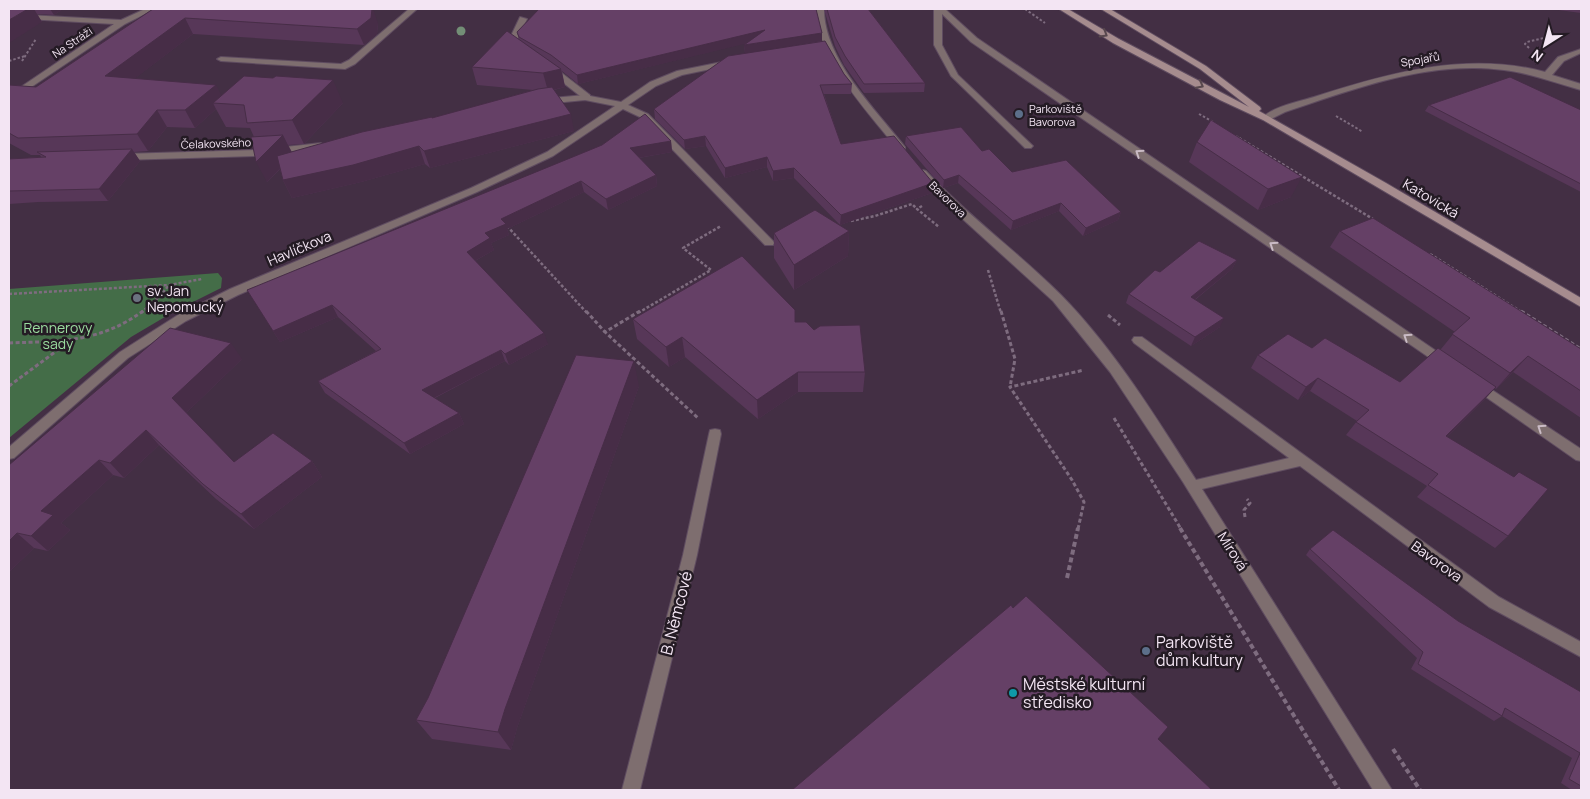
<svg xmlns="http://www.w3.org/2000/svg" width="1590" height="799" font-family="Manrope,sans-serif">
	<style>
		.green { fill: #446d48 }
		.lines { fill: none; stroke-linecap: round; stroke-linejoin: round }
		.lane-casing { stroke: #5f4c60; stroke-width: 2 }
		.street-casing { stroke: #5f4c60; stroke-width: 2 }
		.secondary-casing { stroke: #5f4c60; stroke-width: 2 }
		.path-far3 { stroke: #7e6c7f; stroke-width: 2; stroke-dasharray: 2.5 2; stroke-linecap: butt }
		.path-far2 { stroke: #7e6c7f; stroke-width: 2.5; stroke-dasharray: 3 2; stroke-linecap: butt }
		.path-far1 { stroke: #7e6c7f; stroke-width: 3; stroke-dasharray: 4 2.5; stroke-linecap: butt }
		.path { stroke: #7e6c7f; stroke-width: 4; stroke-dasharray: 5 3; stroke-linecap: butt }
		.lane { fill: #7e6e6f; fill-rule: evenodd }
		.street { fill: #7e6e6f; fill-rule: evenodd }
		.secondary { fill: #a68c8e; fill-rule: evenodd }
		.tree { fill: #738e76 }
		.wall { fill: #573758 }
		.shaded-wall { fill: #472d47 }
		.building { fill: #654066; stroke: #472d47 }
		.oneway { stroke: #58484e }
		.oneway2 { stroke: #cabbc5 }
		.service-dot { fill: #5c6f8a; stroke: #241b24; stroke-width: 2 }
		.worship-dot { fill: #6b7280; stroke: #241b24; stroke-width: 2 }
		.culture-dot { fill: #0f9aa8; stroke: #241b24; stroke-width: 2 }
		.labels { text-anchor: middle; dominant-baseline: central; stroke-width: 5; stroke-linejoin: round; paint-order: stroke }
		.far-street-label { font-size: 11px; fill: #f3e5f3; stroke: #241b24 }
		.far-poi-label { font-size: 11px; fill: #f3e5f3; stroke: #241b24; text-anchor: start }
		.street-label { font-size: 14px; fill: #f3e5f3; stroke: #241b24 }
		.poi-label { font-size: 14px; fill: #f3e5f3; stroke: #241b24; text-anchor: start }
		.park-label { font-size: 14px; fill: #9bdc9f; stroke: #241b24 }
		.near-street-label { font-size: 16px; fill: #f3e5f3; stroke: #241b24 }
		.near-poi-label { font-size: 16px; fill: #f3e5f3; stroke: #241b24; text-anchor: start }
	</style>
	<rect width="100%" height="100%" fill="#432f44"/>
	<path class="green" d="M218,273l4,5 -1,10 -46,23 -44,26 -122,101v-149z"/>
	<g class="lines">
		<g class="lane-casing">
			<g id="lane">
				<path d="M409,9h8l-62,55 -10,5 -124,-8 -4,-2 4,-2 120,7 8,-4z"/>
				<path d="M520,17l7,2 -10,21 8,11 -4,2 -7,-3 -5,-10z"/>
				<path d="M548,67h6l36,28v4h-6l-36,-28z"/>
			</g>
		</g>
		<g class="street-casing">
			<g id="street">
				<path d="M145,9h10l-30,15 -116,78v-7l105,-71 -105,-6v-4l112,6z"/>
				<path d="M816,9h8c0,50 52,101 81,138v4h-6c-29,-37 -83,-93 -83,-142z"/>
				<path d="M934,9h11l32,29 471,321 2,3 -2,3h-8l-469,-323 -29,-28v31l16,30 75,71 -2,2h-6l-74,-72 -17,-31z"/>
				<path d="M1581,49v4l-17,8 -12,14 29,9v6c-26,-7 -50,-17 -77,-20 -75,-10 -150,19 -219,42l-16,8h-6l-1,-2c12,-12 36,-16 52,-21 74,-24 153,-46 231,-25l13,-15z"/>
				<path d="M732,60l4,2 -1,2 -53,11 -26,11 -28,19 20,9 125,127 1,2 -1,2h-8l-123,-127 -19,-9 -70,47 -76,36 -239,103 -52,26 -58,37 -114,100 -5,1v-12l111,-95 58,-37 52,-26 241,-101 76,-36 68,-46 -30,-6 -41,4 -4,-3 1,-2 44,-4 36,7 29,-20 27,-11z"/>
				<path d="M321,143l5,3 -2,2 -66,8 -136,4 -5,-3 5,-3 136,-4z"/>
				<path d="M923,170l3,1c42,45 92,81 135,124 53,54 94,121 135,185l93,-22 -155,-115 -2,-3 2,-3h8l357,260 82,45v15l-92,-50 -189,-141 -98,23 190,301h-19l-190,-308 -73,-110 -57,-71 -97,-88 -38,-40z"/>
				<path d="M1477,380l104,69v12l-5,-1 -103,-72 -2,-3 2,-3z"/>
				<path d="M715,429l5,1 1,4 -24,121 -57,235h-18l61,-235 26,-121 1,-4z"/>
			</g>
		</g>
		<g class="secondary-casing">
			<path id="secondary" d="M1059,9h9l51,30 130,68 -49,-38 -99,-60h9l96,57 54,41 1,2 -2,2 127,72 195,115v9l-318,-187 -43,-20 -107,-57z"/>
		</g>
		<g class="path-far3">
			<path d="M1025,9l20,14"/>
			<path d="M1529,48l-4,-4 2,-2 29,-7"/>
			<path d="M9,61l16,-5"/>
			<path d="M22,61l14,-22"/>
			<path d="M1199,114l14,8"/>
			<path d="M1336,116l27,16"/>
			<path d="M1236,136l5,3"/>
		</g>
		<g class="path-far2">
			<path d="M1239,138l134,81"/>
			<path d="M922,206l-5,3 22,18"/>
			<path d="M851,221l24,-5 37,-12 5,5"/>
			<path d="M507,226l80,87"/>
			<path d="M1430,254l93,59"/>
			<path d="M988,270l13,43"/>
			<path d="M9,294l160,-9 33,-6"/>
			<path d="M141,313l20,-18 8,-10"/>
			<path d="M638,313l73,-43 -28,-22 38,-22"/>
		</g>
		<g class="path-far1">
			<path d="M586,311l19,21"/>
			<path d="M640,311l-35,21 93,86"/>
			<path d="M1001,311l14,48 -5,28"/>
			<path d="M1521,311l60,38"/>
			<path d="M1108,315l12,10"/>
			<path d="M9,343c51,-2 90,0 134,-32"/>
			<path d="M9,386l61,-45"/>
			<path d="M1114,418l67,111"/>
			<path d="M1245,517l-1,-7 6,-7 -3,-4"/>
			<path d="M1078,529l6,-27 -12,-22 -62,-93 74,-17"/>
		</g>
		<g class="path">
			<path d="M1180,528l159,262"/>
			<path d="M1067,578l11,-50"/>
			<path d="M1393,749l27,41"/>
		</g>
		<use href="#lane" class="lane"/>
		<use href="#street" class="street"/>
		<use href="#secondary" class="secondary"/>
	</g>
	<circle class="tree" cx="461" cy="31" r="4.5"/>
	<g class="wall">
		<path d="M9,9h54l-9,6 -17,-1 5,8z"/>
		<path d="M116,9h25l-4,1z"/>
		<path d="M153,9l225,14 -1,11 -13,11 -171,-11 -58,44 86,18 122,7 -39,41 -16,1 4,7 141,-34 100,-28 -56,-5 -5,-18 47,-27 -2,-8 305,9 22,33 8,10 -1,10h-27l17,50 91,49 -92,32 -46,-47 -21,3 -6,-14 -42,11 -19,-32 -21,3 -30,-30 -1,-10 91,-56 -1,-8 2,-2 -168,41 -16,-13 3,16 -11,3 20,41 -144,37 -5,-4 -64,18 -69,16 -9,-18 -3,-11 -13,13 -13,-45 -4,-9 -24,-1 -10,-18 -21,19 -28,-1 -19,24 -14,1 6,9 -32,40 -70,1 -29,2v-45l32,-2 -1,-2h-9l-22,-12v-58l27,2z"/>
		<path d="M824,9h44l57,74 -1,9 -60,1 -20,-28 -9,-19z"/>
		<path d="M1550,9h31v4l-30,-4z"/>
		<path d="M1429,105l152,5v82l-156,-81z"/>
		<path d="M906,136l76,15 30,21 109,40 -3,8 -35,16 -24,-25 -48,19 -53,-47 -15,5 -38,-44z"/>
		<path d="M671,141l1,11 -33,6 17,17 1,11 -49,24 -24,-18 -77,37 2,6 -18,8 3,7 -19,11 73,83 -39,21 -4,-4 -70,37 24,15 5,11 -54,30 -85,-61 -7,-12 58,-30 -38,-34 -58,25 -33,-52z"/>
		<path d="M1197,142l94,55 -33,13 -69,-48z"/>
		<path d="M849,231l-1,25 -54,34 -20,-32v-25z"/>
		<path d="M1340,231l241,118v69l-68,-46 -17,17 -1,-1 -10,11 -38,38 61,99 -13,12 -78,-51 10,-11 -81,-51 11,-14 -47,-30 -12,9 -47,-32 7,-13 54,-7 88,34 41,-33 14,-17 -125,-85z"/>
		<path d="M1237,260l-5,9 -37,31 25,27 -29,19 -65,-43 3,-9 31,-22z"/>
		<path d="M633,319l162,3 19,8 51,42 -2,20h-65l-40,27 -73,-62 -16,10 -32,-28z"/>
		<path d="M242,359l-56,54 48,49 78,-1 10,16 -68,52 -38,-30 -57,-54 -35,33 -11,-3 -52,48 9,7 -22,21 -14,-3 -25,24v-107z"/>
		<path d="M639,386l-122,342 -6,22 -79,-11 -16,-19z"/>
		<path d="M1310,549l148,72 123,71v98h-9l-11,-7 11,-25 -70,-42 -8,5 -83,-52 6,-11 -111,-103z"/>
	</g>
	<g class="shaded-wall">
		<path d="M28,9h6l8,13 -33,21v-23z"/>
		<path d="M50,9h13l-9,6z"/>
		<path d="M372,9h1l5,14 -1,11 -13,11 -7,-16z"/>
		<path d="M185,18l8,16 -77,59 -11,-17z"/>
		<path d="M765,30v9l-187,45 -1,-9z"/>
		<path d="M822,33v8l-77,13 -1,-9z"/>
		<path d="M561,69l4,18 -17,4 -5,-18z"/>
		<path d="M333,80l10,23 -39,41 -12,-24z"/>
		<path d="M216,85l9,17 -12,1 3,6 -21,19 -10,-18z"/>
		<path d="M157,110l10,17 -19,24 -11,-17z"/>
		<path d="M571,114l3,17 -144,37 -6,-17z"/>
		<path d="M283,135l10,20 -26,27 -11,-20z"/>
		<path d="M705,136l1,10 -21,3 -1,-9z"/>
		<path d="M671,141l1,11 -40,7 -2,-11z"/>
		<path d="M419,146l6,18 -64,18 -69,16 -9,-18z"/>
		<path d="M132,149l8,12 -32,40 -9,-12z"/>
		<path d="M767,157v10l-42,11v-10z"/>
		<path d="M794,168v10l-21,3v-10z"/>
		<path d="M656,175l1,11 -49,24 -2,-11z"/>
		<path d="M959,175l-1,8 -15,5 1,-8z"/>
		<path d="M1302,177l-11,20 -33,13 10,-21z"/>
		<path d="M581,181l3,11 -77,37 2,6 -18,8 3,7 -23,13 -4,-11 18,-19 16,-14z"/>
		<path d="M933,183l-1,10 -92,32 1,-10z"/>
		<path d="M1061,203l-2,8 -48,19 2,-9z"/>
		<path d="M1121,212l-3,8 -35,16 3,-8z"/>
		<path d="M849,231l-1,25 -54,34v-25z"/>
		<path d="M1237,260l-5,9 -45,37 4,-9z"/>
		<path d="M332,305l6,12 -58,25 -7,-11z"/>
		<path d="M1224,318l-4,9 -29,19 4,-9z"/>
		<path d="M544,333l4,11 -39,21 -4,-11z"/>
		<path d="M682,337l3,20 -16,10 -3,-20z"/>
		<path d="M231,343l11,16 -57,55 -13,-16z"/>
		<path d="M501,350l4,11 -77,40 -6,-11z"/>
		<path d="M1528,356l-15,16 -17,17 14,-16z"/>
		<path d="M634,361l5,25 -122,342 -6,22 -13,-18 7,-23z"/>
		<path d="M798,372v20l-40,27 -1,-19z"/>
		<path d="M1318,378l-8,13 -12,9 8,-13z"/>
		<path d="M1496,387l-11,12 -50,50 11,-13z"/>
		<path d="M459,413l5,11 -54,30 -6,-11z"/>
		<path d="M146,430l13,15 -35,33 -14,-15z"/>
		<path d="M99,460l14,15 -52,48 9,7 -22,21 -17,-15 10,-25z"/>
		<path d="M312,461l10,16 -68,52 -13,-15z"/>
		<path d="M17,533l17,15 -25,24v-31z"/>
	</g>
	<g class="building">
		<path d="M9,9h19l-19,11z"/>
		<path d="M153,9h219l-1,9 -14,11 -172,-11 -80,58 111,9 -31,25h-28l-20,24 -119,4 -9,-5v-48l27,2z"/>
		<path d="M539,9h277l6,24 -78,12 21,-15 -188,45 -26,-20 -32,-18 -2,-5z"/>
		<path d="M827,9h41l57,74 -61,1 -19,-28 -10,-19z"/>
		<path d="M507,31l54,38 -18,4 -71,-6z"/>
		<path d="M825,41l19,33 8,10 -32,1 21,59 53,-8 39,47 -92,32 -47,-47 -21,3 -6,-14 -42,11 -20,-32 -21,4 -30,-31 74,-53z"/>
		<path d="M244,76l29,2 3,-2 57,4 -41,40 -45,3 -3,-18 -31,-2z"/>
		<path d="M1510,77l71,33v74l-152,-79z"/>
		<path d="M552,87l19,27 -147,37 -5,-5 -66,19 -70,15 -6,-24 85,-24 70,-15v1l106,-29z"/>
		<path d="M645,114l26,27 -41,7 26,27 -50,24 -25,-18 -80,38 5,5 -21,9 5,5 -23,14 77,81 -39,21 -4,-4 -79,40 37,23 -55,30 -86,-62 63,-32 -49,-44 -59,26 -26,-41 355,-145z"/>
		<path d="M1211,120l91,57 -34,12 -71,-47z"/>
		<path d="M961,127l21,24 7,-2 23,23 54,-12 55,52 -35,16 -25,-25 -48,18 -54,-46 -15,5 -38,-44z"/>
		<path d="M283,135l-27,27 -5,-25z"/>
		<path d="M132,149l-33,40 -90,2v-32l37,-2 -9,-5z"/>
		<path d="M815,210l34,21 -55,34 -20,-32z"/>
		<path d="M1373,218l208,131v42l-53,-35 -18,17 -58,-39 18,-16 -130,-87z"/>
		<path d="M1199,241l38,19 -46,37 33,21 -29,19 -66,-43 26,-24 5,2z"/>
		<path d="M742,256l53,54v12h11l8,8 6,-4 40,-1 5,47h-67l-41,28 -75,-63 -16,10 -33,-28z"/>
		<path d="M170,328l61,15 -59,55 62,64 39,-29 39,28 -71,53 -38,-30 -57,-54 -36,33 -11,-3 -58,51 12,4 -22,21 -14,-3 -8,8v-76z"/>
		<path d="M1288,334l24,14 13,-10 75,44 38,-34 58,39 -50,49 68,41 5,-5 29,17 -40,47 -80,-51 10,-11 -82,-52 13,-12 -51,-32 -12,9 -48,-32z"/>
		<path d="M576,355l58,6 -129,348 -7,23 -82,-12 12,-22z"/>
		<path d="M1333,530l125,91 123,71v94l-12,-7 11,-26 -75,-45 -3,8 -84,-52 5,-12 -113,-103z"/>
		<path d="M1026,596l142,131 -10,12 54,51h-420l219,-185 2,3z"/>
	</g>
	<defs><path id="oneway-chevron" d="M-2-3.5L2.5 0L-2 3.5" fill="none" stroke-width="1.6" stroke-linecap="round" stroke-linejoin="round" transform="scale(1.25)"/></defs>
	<g class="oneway">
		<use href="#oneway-chevron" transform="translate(1104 34) rotate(31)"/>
		<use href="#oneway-chevron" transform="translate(1200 85) rotate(28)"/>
	</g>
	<g class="oneway2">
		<use href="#oneway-chevron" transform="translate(1139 153) rotate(-146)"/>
		<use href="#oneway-chevron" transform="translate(1273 245) rotate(-146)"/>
		<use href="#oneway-chevron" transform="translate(1407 337) rotate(-146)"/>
		<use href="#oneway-chevron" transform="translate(1541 428) rotate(-146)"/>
	</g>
	<g class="service-dot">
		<circle cx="1019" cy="114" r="5"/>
		<circle cx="1146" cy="651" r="5"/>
	</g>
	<circle class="worship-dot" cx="137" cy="298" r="5"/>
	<circle class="culture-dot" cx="1013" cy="693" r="5"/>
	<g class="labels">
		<g class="far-street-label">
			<text transform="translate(72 42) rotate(-34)">Na Stráži</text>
			<text transform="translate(1420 59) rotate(-10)">Spojařů</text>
			<text transform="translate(216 143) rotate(-2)">Čelakovského</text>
			<text transform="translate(948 199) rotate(44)">Bavorova</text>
		</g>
		<g class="far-poi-label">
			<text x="1029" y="108">Parkoviště<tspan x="1029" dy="13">Bavorova</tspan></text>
		</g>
		<g class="street-label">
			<text transform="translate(1431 198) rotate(31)">Katovická</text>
			<text transform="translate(299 248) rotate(-23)">Havlíčkova</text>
			<text transform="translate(1233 551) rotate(58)">Mírová</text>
			<text transform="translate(1437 561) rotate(36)">Bavorova</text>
		</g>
		<g class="poi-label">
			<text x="147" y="290">sv. Jan<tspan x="147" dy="16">Nepomucký</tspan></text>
		</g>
		<g class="park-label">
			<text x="58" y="327">Rennerovy<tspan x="58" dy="16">sady</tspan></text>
		</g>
		<g class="near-street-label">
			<text transform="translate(676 613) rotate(-76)">B. Němcové</text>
		</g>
		<g class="near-poi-label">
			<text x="1156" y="642">Parkoviště<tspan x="1156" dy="18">dům kultury</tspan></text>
			<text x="1023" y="684">Městské kulturní<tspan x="1023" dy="18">středisko</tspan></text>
		</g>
	</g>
	<rect width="1590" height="799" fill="none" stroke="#f3e5f3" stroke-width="20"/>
	<g transform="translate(1545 45) rotate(216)" stroke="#241b24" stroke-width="4" paint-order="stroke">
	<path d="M0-4L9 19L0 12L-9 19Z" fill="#f3e5f3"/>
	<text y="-8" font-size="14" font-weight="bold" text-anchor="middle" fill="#f3e5f3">N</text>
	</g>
</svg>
